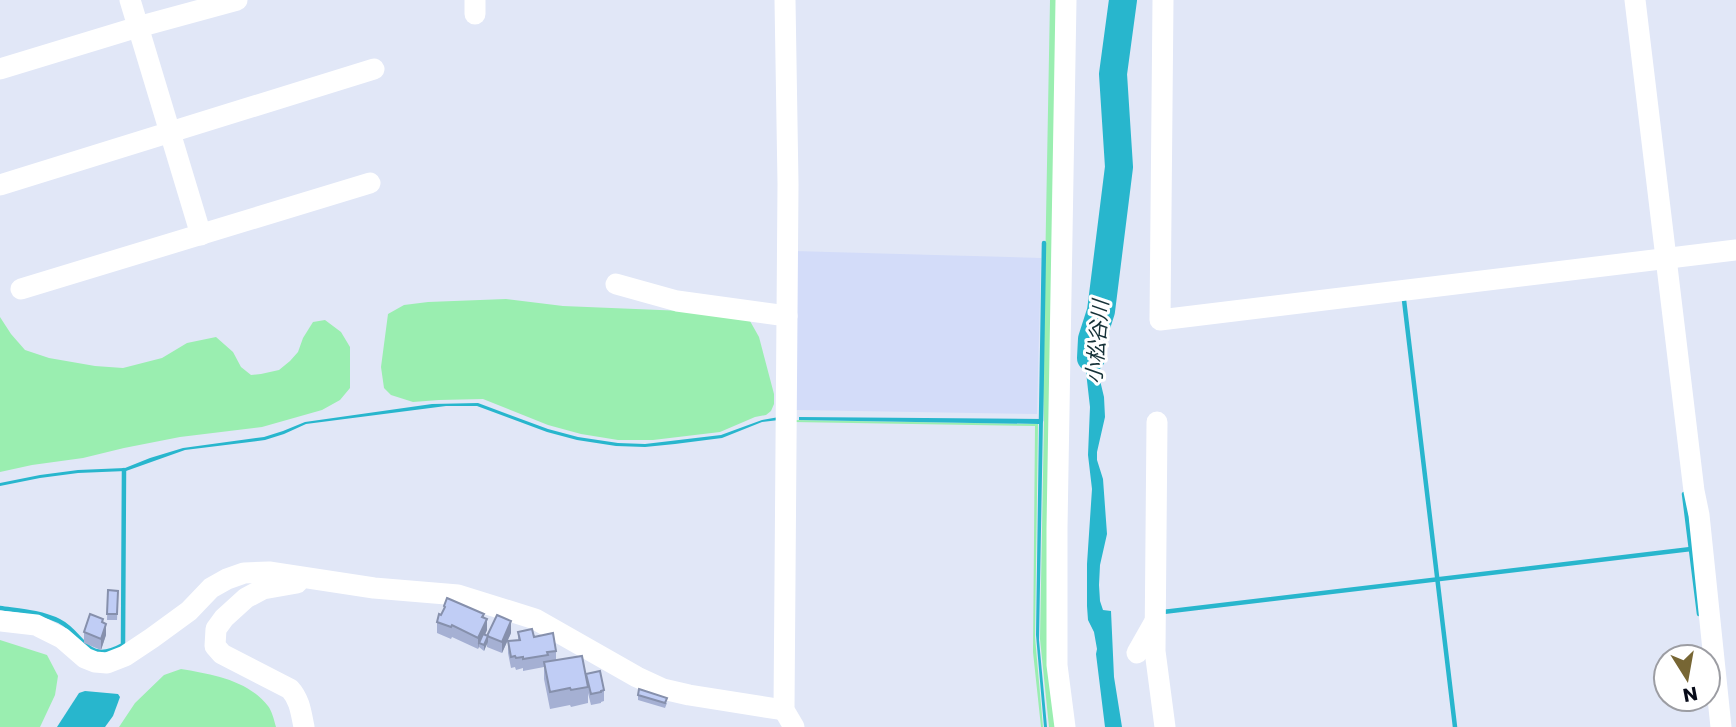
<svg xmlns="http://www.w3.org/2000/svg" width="1736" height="727" font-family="Poppins,'Noto Sans JP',sans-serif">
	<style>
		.built { fill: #d3dcf9 }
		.green { fill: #9aeeb0 }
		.water { fill: #28b6cd }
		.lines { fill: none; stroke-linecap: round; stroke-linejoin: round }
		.stream { stroke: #28b6cd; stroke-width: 4.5 }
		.river { stroke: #28b6cd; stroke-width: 28 }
		.minor { stroke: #fff; stroke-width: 21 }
		.wall { fill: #a5b0d3 }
		.shaded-wall { fill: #8690ac }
		.building { fill: #c0cdf5; stroke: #8690ac; stroke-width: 2 }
		.labels { text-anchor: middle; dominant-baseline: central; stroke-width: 6; stroke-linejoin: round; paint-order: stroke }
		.water-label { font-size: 21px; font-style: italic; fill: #153137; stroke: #fff }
	</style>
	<rect width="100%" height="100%" fill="#e1e7f7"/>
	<path class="built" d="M794,251l247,7 -4,156 -241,-4z"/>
	<g class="green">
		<path d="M1050,0h10l1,727h-12l-9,-88 4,-219 -1,-36z"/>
		<path d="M506,299l57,7 145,6 42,9 9,16 15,57v10l-3,7 -5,4 -11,2 -35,15 -67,8h-35l-37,-6 -33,-9 -65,-26 -44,1 -26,2 -22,-7 -7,-7 -3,-21 7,-53 16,-9 24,-3z"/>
		<path d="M0,317l11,17 14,16 24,8 46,8 28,2 39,-10 25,-15 29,-6 17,15 8,15 10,8 10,-1 18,-4 11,-9 8,-9 5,-14 10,-16 12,-2 16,12 9,15v41l-10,12 -18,10 -60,17 -82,10 -56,11 -41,10 -51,7 -32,7z"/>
		<path d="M792,420l246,4 -3,213 8,90h-2l-8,-75 2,-226 -243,-4z"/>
		<path d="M0,640l47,15 11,21 -3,19 -15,32h-40z"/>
		<path d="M181,669c30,5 67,11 87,37 4,5 6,14 8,21h-157l16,-24 29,-28z"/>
	</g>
	<g class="water">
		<path d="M1096,314l6,22 -5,12 1,24 6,25 1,20 -8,35v8l6,19 4,55 -7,31 -1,20 1,16 3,9 8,1 3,66 8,50h-17l-9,-73 1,-5 -3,-17 -6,-12 -1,-14v-42l5,-75 -4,-34 2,-48 -5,-44 1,-19 2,-16z"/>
		<path d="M478,403l70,26 30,8 40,6 27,1 76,-9 41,-15 17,-3v3l-17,2 -40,16 -47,6 -30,3 -29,-1 -39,-6 -30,-8 -70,-26h-31l-140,18 -22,10 -19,6 -80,10 -59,21 -48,2 -38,5 -40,8v-3l40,-8 38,-5 47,-2 25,-10 33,-10 81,-11 19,-6 22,-9 127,-18z"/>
		<path d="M799,417l244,2 -4,221 8,87h-3l-8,-92 3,-211 -240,-4z"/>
		<path d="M85,691l33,3 2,3 -7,19 -8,11h-48l22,-34z"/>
	</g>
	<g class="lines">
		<g class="stream">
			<path d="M1404,300l51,427"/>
			<path d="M1041,421l3,-178"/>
			<path d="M1684,494l15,120"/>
			<path d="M0,608c21,3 40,4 59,13 26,13 26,45 64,24l1,-175"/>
			<path d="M1163,612l528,-63"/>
		</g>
		<path class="river" d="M1091,358l1,-19 9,-28 18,-144 -6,-93 10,-74"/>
		<g class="minor">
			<path d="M130,0l71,235"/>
			<path d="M785,0l3,184 -4,526 10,17"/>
			<path d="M1163,0l-3,320 576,-70"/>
			<path d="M1635,0l59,491 5,24 22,212"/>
			<path d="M475,14v-14"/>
			<path d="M0,69l138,-42 99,-27"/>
			<path d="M0,185l374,-116"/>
			<path d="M616,284l61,17 110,15"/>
			<path d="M21,289l349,-106"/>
			<path d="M1157,422l-2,229 10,76"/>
			<path d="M297,583l-34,6 -17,9 -22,20 -8,11 -1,17 7,8 68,35c10,11 11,24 14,38"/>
			<path d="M0,621l36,4 26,13 23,20 10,4 12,1 18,-7 27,-18 37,-27 22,-23 16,-9 17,-6 25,-1 105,16 84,7 77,24 102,58 26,12 26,6 95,15"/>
			<path d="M1137,653l17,-30"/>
			<path d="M1065,727l-8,-62v-137l9,-528"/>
		</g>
	</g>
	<g class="wall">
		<path d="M108,590l10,1 -1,29h-10z"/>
		<path d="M444,606l40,12 3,12 -2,5 2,1 24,-3 -9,20 -15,-6v-5l-3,9 -5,-4 -1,2 -26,-12 -1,2 -14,-6v-11l7,-13z"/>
		<path d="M103,623l3,12 -5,15 -17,-7v-11z"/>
		<path d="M518,632l16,5 22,14v9l30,18 18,12v11l-3,1v1l-10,2 -3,-12v10l-17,4 -1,-2 -20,4 -6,-30v-12l-21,4v-3l-7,2 -1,-3 -4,1 -3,-15v-12l10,-1z"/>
		<path d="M638,695l29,8 -2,5 -27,-8z"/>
	</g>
	<g class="shaded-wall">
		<path d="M484,614v11l3,-6v11l-6,13h-2l-1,6v-11z"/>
		<path d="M511,621v12l-9,20v-11z"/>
		<path d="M106,624v11l-5,15v-11z"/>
		<path d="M488,636v6l-4,9v-6z"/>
	</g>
	<g class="building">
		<path d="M108,590l10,1 -1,23h-10z"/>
		<path d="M447,598l37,16 -2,3 5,2 -9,19 -26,-13 -1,2 -14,-5 2,-8 2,1 4,-8 -1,-1z"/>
		<path d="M90,614l13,5 -1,3 4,2 -5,15 -17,-7z"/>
		<path d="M497,615l14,6 -9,21 -15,-6z"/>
		<path d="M532,629l2,8 19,-4 3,18 -9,1 1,3 -25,4v-2l-7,1 -1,-2 -4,1 -3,-16 12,-1 -2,-8z"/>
		<path d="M483,634l5,2 -4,9 -5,-2z"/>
		<path d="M582,656l6,31 -17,3 -1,-2 -20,4 -6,-30z"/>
		<path d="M600,671l4,19 -3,1v1l-10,2 -5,-20z"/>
		<path d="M639,689l28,9 -2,5 -27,-8z"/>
	</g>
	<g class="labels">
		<g class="water-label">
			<text transform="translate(1097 342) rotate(-85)">小松谷川</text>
		</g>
	</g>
	<g transform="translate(1687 678) rotate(169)"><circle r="33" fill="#ffffff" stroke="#9c9da3" stroke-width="2"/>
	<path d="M0-5L12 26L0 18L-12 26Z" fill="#776634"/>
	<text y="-10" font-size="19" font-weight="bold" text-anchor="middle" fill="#080b19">N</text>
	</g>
</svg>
